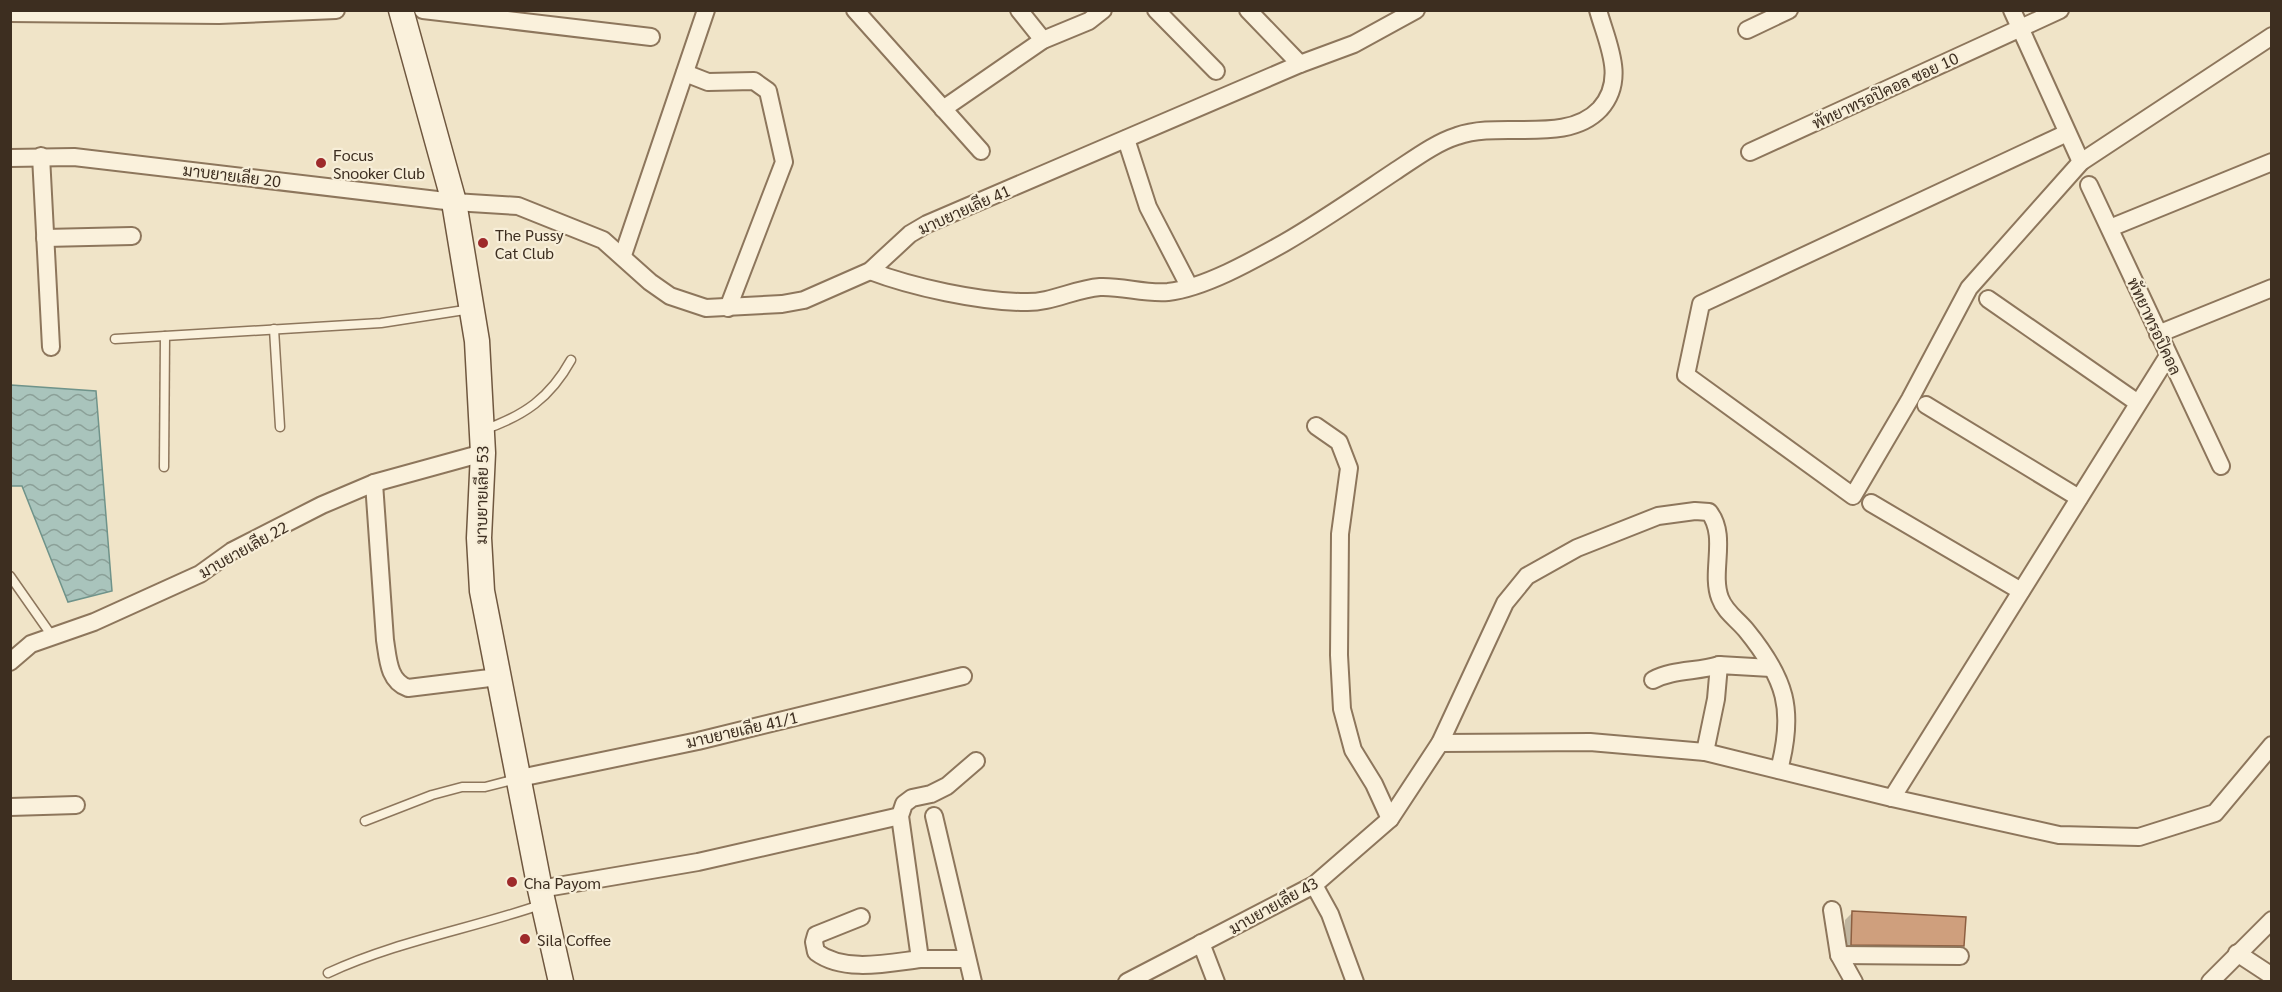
<svg xmlns="http://www.w3.org/2000/svg" width="2282" height="992" font-family="Georgia,Sarabun,serif">
	<style>
		.water { fill: url(#water-waves); stroke: #6f938a; stroke-width: 1.5 }
		.shadow { fill: #0003 }
		.building { fill: #cf9f7d; stroke: #8d5f41; stroke-width: 1.5 }
		.lines { fill: none; stroke-linecap: round; stroke-linejoin: round }
		.lane-casing { stroke: #8d765c; stroke-width: 11 }
		.street-casing { stroke: #8d765c; stroke-width: 20 }
		.secondary-casing { stroke: #6f573f; stroke-width: 27 }
		.lane { stroke: #faf1dc; stroke-width: 8 }
		.street { stroke: #faf1dc; stroke-width: 16 }
		.secondary { stroke: #faf1dc; stroke-width: 24 }
		.poi-dot { fill: #9e2a2b; stroke: #f7eed8; stroke-width: 2 }
		.labels { text-anchor: middle; dominant-baseline: central; stroke-width: 4.5; stroke-linejoin: round; paint-order: stroke }
		.street-label { font-size: 16px; fill: #3d2e20; stroke: #f7eed8 }
		.poi-label { font-size: 16px; fill: #3d2e20; stroke: #f7eed8; text-anchor: start }
	</style>
	<defs>
		<pattern id="water-waves" width="16" height="10" patternUnits="userSpaceOnUse" patternTransform="scale(1.5)"><rect width="16" height="10" fill="#a9c4bc"/><path d="M0 5q4-4 8 0t8 0" fill="none" stroke="#8ba098"/></pattern>
	</defs>
	<rect width="100%" height="100%" fill="#f0e4c8"/>
	<path class="water" d="M11,385l85,6 16,200 -44,11 -46,-116h-11z"/>
	<path class="shadow" d="M1852,913l110,33 -8,7 -110,-1 1,-32z"/>
	<path class="building" d="M1852,911l114,6 -2,29 -113,-1z"/>
	<g class="lines">
		<g class="lane-casing">
			<g id="lane">
				<path d="M274,329l6,98"/>
				<path d="M115,339l266,-16 90,-14"/>
				<path d="M483,430c41,-14 67,-32 88,-70"/>
				<path d="M164,467l1,-131"/>
				<path d="M10,576l42,60"/>
				<path d="M365,821l67,-26 30,-8h23l31,-8"/>
				<path d="M328,973c69,-32 143,-44 215,-69"/>
			</g>
		</g>
		<g class="street-casing">
			<g id="street">
				<path d="M423,10l228,27"/>
				<path d="M855,10l126,141"/>
				<path d="M1019,10l24,30"/>
				<path d="M1156,10l60,61"/>
				<path d="M1248,10l52,54"/>
				<path d="M2012,10l69,152"/>
				<path d="M10,13l209,2 117,-5"/>
				<path d="M1747,30l42,-20"/>
				<path d="M685,73l23,9 46,-1 14,10 16,71 -56,146"/>
				<path d="M943,109l100,-69 46,-19 14,-11"/>
				<path d="M2067,133l-366,171 -15,71 167,121 57,-97 59,-111 112,-126 191,-126"/>
				<path d="M1126,139l22,68 41,79"/>
				<path d="M1750,152l310,-142"/>
				<path d="M41,156l10,191"/>
				<path d="M10,158l64,-1 380,45 64,4 85,34 47,42 20,14 36,12 76,-4 22,-4 66,-29 40,-37 17,-10 373,-160 54,-20 62,-34"/>
				<path d="M2089,185l132,281"/>
				<path d="M2110,228l162,-66"/>
				<path d="M45,238l87,-2"/>
				<path d="M623,255l83,-245"/>
				<path d="M870,271c42,16 110,31 155,31 26,1 49,-13 75,-15 23,-1 44,7 68,5 36,-4 84,-31 116,-49 38,-22 74,-47 110,-71 20,-13 41,-29 63,-36 44,-16 109,9 143,-27 27,-30 7,-66 -2,-99"/>
				<path d="M1988,299l150,104"/>
				<path d="M2158,334l114,-46"/>
				<path d="M1926,405l153,93"/>
				<path d="M1316,426l23,16 10,26 -9,66 -1,121 3,54 11,41 21,34 16,35"/>
				<path d="M374,483l11,157c3,18 3,41 23,48l90,-11"/>
				<path d="M1871,503l150,88"/>
				<path d="M10,662l21,-18 63,-22 106,-48 32,-23 90,-46 52,-22 109,-30"/>
				<path d="M1653,680c20,-11 45,-8 66,-15"/>
				<path d="M1440,743l150,-1 115,10 187,46 167,37 80,2 76,-24 57,-68"/>
				<path d="M1705,752l11,-53 3,-34 52,3"/>
				<path d="M520,778l178,-37 265,-65"/>
				<path d="M1892,798l276,-442"/>
				<path d="M10,807l66,-2"/>
				<path d="M934,816l39,166"/>
				<path d="M1314,885l16,29 25,68"/>
				<path d="M540,889l158,-27 202,-46"/>
				<path d="M1832,910l7,45 15,27"/>
				<path d="M861,917l-45,18 -2,7 2,10c28,21 72,11 104,7"/>
				<path d="M1201,943l15,39"/>
				<path d="M2237,953l35,23"/>
				<path d="M1839,955l121,1"/>
				<path d="M967,959h-47l-20,-143 4,-12 8,-6 19,-4 16,-8 29,-25"/>
				<path d="M1127,982l187,-97 76,-66 50,-76 65,-140 22,-27 50,-28 81,-32 37,-5 14,1c19,24 1,60 11,86 5,14 17,21 26,32 40,49 49,80 33,140"/>
				<path d="M2210,982l62,-62"/>
			</g>
		</g>
		<g class="secondary-casing">
			<path id="secondary" d="M401,10l53,192 23,139 6,112 -4,85 3,53 58,298 21,93"/>
		</g>
		<use href="#lane" class="lane"/>
		<use href="#street" class="street"/>
		<use href="#secondary" class="secondary"/>
	</g>
	<g class="poi-dot">
		<circle cx="321" cy="163" r="6"/>
		<circle cx="483" cy="243" r="6"/>
		<circle cx="512" cy="882" r="6"/>
		<circle cx="525" cy="939" r="6"/>
	</g>
	<g class="labels">
		<g class="street-label">
			<text transform="translate(1885 90) rotate(-25)">พัทยาทรอปิคอล ซอย 10</text>
			<text transform="translate(232 175) rotate(7)">มาบยายเลีย 20</text>
			<text transform="translate(964 209) rotate(-24)">มาบยายเลีย 41</text>
			<text transform="translate(2155 326) rotate(65)">พัทยาทรอปิคอล</text>
			<text transform="translate(481 495) rotate(-89)">มาบยายเลีย 53</text>
			<text transform="translate(243 549) rotate(-29)">มาบยายเลีย 22</text>
			<text transform="translate(742 729) rotate(-13)">มาบยายเลีย 41/1</text>
			<text transform="translate(1273 905) rotate(-29)">มาบยายเลีย 43</text>
		</g>
		<g class="poi-label">
			<text x="333" y="154">Focus<tspan x="333" dy="18">Snooker Club</tspan></text>
			<text x="495" y="234">The Pussy<tspan x="495" dy="18">Cat Club</tspan></text>
			<text x="524" y="882">Cha Payom</text>
			<text x="537" y="939">Sila Coffee</text>
		</g>
	</g>
	<rect width="2282" height="992" fill="none" stroke="#3d2e20" stroke-width="24"/>
</svg>
